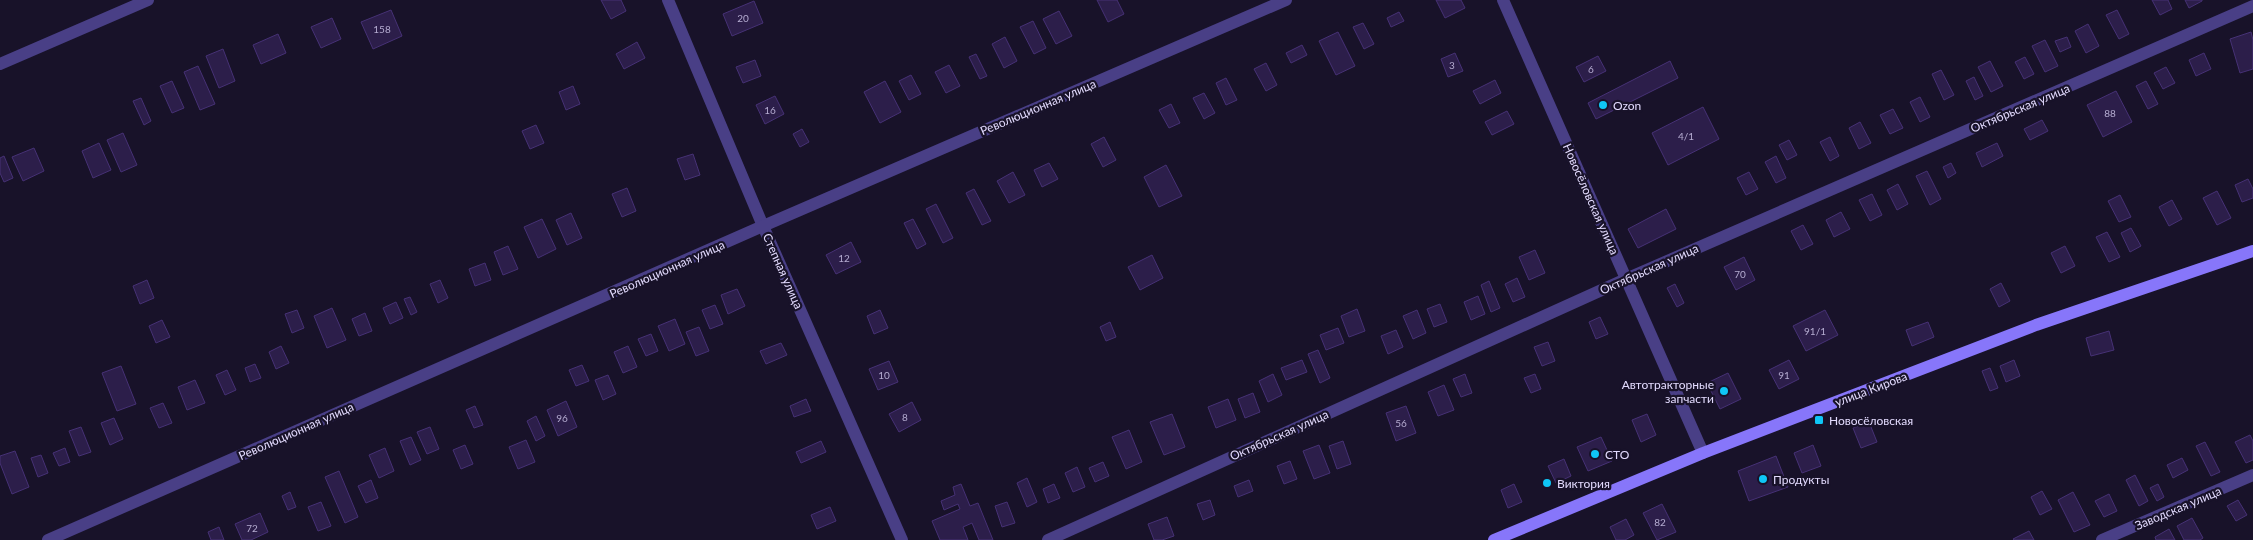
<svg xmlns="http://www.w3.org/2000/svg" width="2253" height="540" font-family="Lato,sans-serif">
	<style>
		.building { fill: #2c1e4a; stroke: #463175 }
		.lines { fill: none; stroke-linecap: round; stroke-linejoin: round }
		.street { stroke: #493f86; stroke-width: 12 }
		.secondary { stroke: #8776fa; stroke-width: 12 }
		.poi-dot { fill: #0fc6f6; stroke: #181229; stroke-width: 2 }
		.labels { text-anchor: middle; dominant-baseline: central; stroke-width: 4.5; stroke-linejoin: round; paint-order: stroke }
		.number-label { font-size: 10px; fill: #b5acd1 }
		.poi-label { font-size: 12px; fill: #e3dbfe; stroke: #181229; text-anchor: start }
		.street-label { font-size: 12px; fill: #e3dbfe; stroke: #181229 }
	</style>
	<rect width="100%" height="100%" fill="#181229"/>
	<g class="building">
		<path d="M601,0h20l5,11 -15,8z"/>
		<path d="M1097,0h20l7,14 -16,8z"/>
		<path d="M1436,0h25l4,8 -20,10z"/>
		<path d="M2152,0h16l4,9 -12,6z"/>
		<path d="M2185,0h17v1l-13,7z"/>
		<path d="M754,1l9,22 -31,13 -9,-22z"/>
		<path d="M391,10l11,26 -29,13 -12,-27z"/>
		<path d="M2117,10l12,24 -10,5 -13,-24z"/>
		<path d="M1059,11l13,25 -16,8 -13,-25z"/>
		<path d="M1399,12l5,9 -13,6 -4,-9z"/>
		<path d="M332,18l9,21 -20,9 -10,-21z"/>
		<path d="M1033,21l13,27 -12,6 -14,-27z"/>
		<path d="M1363,23l11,21 -10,5 -11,-22z"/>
		<path d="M2088,24l11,22 -13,7 -11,-22z"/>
		<path d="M1338,32l17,34 -19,9 -17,-34z"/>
		<path d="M2251,32l2,8v29l-13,4 -10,-34z"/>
		<path d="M278,34l8,19 -25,11 -8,-19z"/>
		<path d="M1005,37l12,24 -13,7 -12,-24z"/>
		<path d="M2067,37l4,10 -11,5 -5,-11z"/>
		<path d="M2045,40l13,26 -13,6 -13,-26z"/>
		<path d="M637,42l8,16 -21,11 -8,-15z"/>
		<path d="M1302,45l5,10 -16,8 -5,-10z"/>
		<path d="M223,49l12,32 -16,7 -13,-32z"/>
		<path d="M1455,53l8,18 -15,6 -7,-18z"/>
		<path d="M2204,53l7,16 -15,7 -7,-16z"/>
		<path d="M976,54l11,22 -7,3 -11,-22z"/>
		<path d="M1598,56l8,15 -22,11 -8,-15z"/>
		<path d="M2025,57l9,17 -10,5 -9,-17z"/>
		<path d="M755,60l6,16 -18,7 -7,-16z"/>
		<path d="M1670,61l8,17 -82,41 -8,-16z"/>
		<path d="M1990,61l13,25 -12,6 -13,-25z"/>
		<path d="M1266,63l11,22 -11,6 -12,-22z"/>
		<path d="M949,65l11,21 -14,7 -11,-21z"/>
		<path d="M198,66l17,38 -15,6 -16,-38z"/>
		<path d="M2166,67l9,16 -12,6 -9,-16z"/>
		<path d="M1941,70l13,25 -10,5 -12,-26z"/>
		<path d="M911,75l10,19 -12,6 -10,-19z"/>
		<path d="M1974,77l9,19 -8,4 -9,-19z"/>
		<path d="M1226,78l11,22 -11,5 -10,-22z"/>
		<path d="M1495,80l6,13 -21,11 -7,-13z"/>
		<path d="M172,81l12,27 -12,5 -12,-27z"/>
		<path d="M885,81l16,31 -21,11 -16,-31z"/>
		<path d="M2146,81l12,23 -10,5 -12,-23z"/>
		<path d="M573,86l7,18 -14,6 -7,-18z"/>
		<path d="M2116,91l16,31 -29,15 -16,-32z"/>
		<path d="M1204,93l11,20 -11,6 -11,-21z"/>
		<path d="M775,96l9,18 -19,10 -9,-19z"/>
		<path d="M1920,97l10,20 -10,5 -10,-20z"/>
		<path d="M141,98l10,23 -7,4 -11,-24z"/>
		<path d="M1171,104l9,19 -11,5 -10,-18z"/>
		<path d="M1703,107l16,32 -51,26 -16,-32z"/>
		<path d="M1893,109l10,19 -13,6 -10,-19z"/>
		<path d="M1507,111l7,13 -22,11 -7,-13z"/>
		<path d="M2042,120l6,11 -18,9 -6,-11z"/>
		<path d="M1860,122l11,21 -12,6 -10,-21z"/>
		<path d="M536,125l8,18 -14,6 -8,-18z"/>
		<path d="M802,129l7,13 -9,5 -7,-13z"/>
		<path d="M123,133l14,32 -16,7 -14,-32z"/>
		<path d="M1104,137l12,23 -13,7 -12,-23z"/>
		<path d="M1830,137l9,19 -9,5 -10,-19z"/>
		<path d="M1789,140l8,15 -10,5 -8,-15z"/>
		<path d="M99,143l12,27 -18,8 -11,-27z"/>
		<path d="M1997,143l6,13 -21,11 -6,-14z"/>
		<path d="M34,148l10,23 -21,10 -11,-24z"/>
		<path d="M693,154l7,21 -15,5 -8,-21z"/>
		<path d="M4,156l9,22 -9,4 -4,-9v-15z"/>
		<path d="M1776,156l10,22 -10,5 -11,-21z"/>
		<path d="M1049,163l9,16 -16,8 -8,-17z"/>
		<path d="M1951,163l5,10 -8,5 -5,-11z"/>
		<path d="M1166,165l16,31 -23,11 -15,-30z"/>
		<path d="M1927,171l14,28 -11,6 -14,-29z"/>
		<path d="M1013,172l12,23 -16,8 -12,-22z"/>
		<path d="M1749,172l9,17 -12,6 -9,-17z"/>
		<path d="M2248,179l5,10v9l-11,4 -7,-17z"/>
		<path d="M1898,184l10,20 -11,6 -10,-20z"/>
		<path d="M627,188l9,23 -14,6 -10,-23z"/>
		<path d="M974,189l17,32 -9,4 -16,-32z"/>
		<path d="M2217,191l14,27 -14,7 -14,-27z"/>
		<path d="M1872,194l10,21 -12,6 -11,-21z"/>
		<path d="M2120,195l11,22 -12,5 -11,-21z"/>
		<path d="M2172,200l10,19 -13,7 -10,-19z"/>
		<path d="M936,204l17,34 -10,5 -17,-34z"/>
		<path d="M1666,209l10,20 -38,19 -10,-19z"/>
		<path d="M1841,212l9,17 -16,8 -8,-17z"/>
		<path d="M571,213l11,25 -15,7 -11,-25z"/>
		<path d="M542,219l14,30 -18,9 -14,-31z"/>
		<path d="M913,219l13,25 -9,5 -13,-26z"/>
		<path d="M1803,225l10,19 -12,6 -10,-19z"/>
		<path d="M2131,228l10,18 -11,6 -9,-19z"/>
		<path d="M2107,232l13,25 -11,5 -13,-25z"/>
		<path d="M851,242l10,20 -25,12 -10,-19z"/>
		<path d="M508,246l10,23 -15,6 -9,-23z"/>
		<path d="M2065,246l10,20 -14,7 -10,-20z"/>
		<path d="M1535,250l10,23 -16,7 -10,-23z"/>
		<path d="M1152,255l11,23 -23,12 -12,-23z"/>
		<path d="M1744,257l11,23 -19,10 -12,-23z"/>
		<path d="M485,263l6,17 -16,6 -6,-17z"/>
		<path d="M1517,278l8,19 -12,5 -8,-18z"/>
		<path d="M147,280l7,18 -14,6 -7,-18z"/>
		<path d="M440,280l8,18 -10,5 -8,-19z"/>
		<path d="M1489,281l11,27 -9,4 -10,-27z"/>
		<path d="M2001,283l9,18 -11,6 -9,-18z"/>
		<path d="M1675,284l9,19 -7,4 -10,-19z"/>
		<path d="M737,289l8,17 -17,8 -7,-19z"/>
		<path d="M1478,296l7,18 -14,6 -7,-18z"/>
		<path d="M410,297l7,15 -6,3 -7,-16z"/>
		<path d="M396,302l7,16 -13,6 -7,-16z"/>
		<path d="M1440,304l7,18 -13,5 -7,-18z"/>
		<path d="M715,305l8,19 -13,5 -8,-19z"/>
		<path d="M332,308l14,32 -19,8 -13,-32z"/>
		<path d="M1357,309l8,22 -16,6 -8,-21z"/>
		<path d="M297,310l7,18 -12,5 -7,-19z"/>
		<path d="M880,310l8,18 -14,6 -7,-18z"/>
		<path d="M1417,310l9,23 -13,6 -10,-23z"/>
		<path d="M1825,310l13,25 -32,16 -13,-25z"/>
		<path d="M365,313l7,18 -13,5 -7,-17z"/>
		<path d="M1600,317l8,17 -12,5 -7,-17z"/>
		<path d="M675,319l10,25 -16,7 -11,-25z"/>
		<path d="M162,320l8,17 -14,6 -7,-17z"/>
		<path d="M1110,322l6,15 -10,4 -6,-14z"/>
		<path d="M1928,322l6,15 -22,9 -6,-16z"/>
		<path d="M699,327l10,24 -13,5 -10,-24z"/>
		<path d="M1338,328l6,15 -18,7 -6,-15z"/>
		<path d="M1396,330l7,17 -15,7 -7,-18z"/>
		<path d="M2109,331l5,19 -23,6 -5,-18z"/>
		<path d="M651,334l7,17 -12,5 -8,-17z"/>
		<path d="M1548,342l7,19 -13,5 -8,-19z"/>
		<path d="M781,343l6,12 -21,9 -6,-13z"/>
		<path d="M281,346l8,17 -13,6 -7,-17z"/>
		<path d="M628,346l9,21 -14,6 -9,-21z"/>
		<path d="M1318,350l12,28 -10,5 -12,-29z"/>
		<path d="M1302,360l5,12 -21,8 -5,-12z"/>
		<path d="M1789,360l10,19 -20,10 -10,-19z"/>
		<path d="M2014,360l6,16 -14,6 -6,-16z"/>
		<path d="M889,361l9,21 -20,8 -9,-21z"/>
		<path d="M255,364l6,14 -11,4 -5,-14z"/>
		<path d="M582,365l7,16 -13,5 -7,-16z"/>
		<path d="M121,366l15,38 -19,7 -15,-38z"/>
		<path d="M1990,368l8,20 -8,3 -8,-20z"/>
		<path d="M227,370l9,20 -11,5 -9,-20z"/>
		<path d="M1728,373l13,26 -21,10 -13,-26z"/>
		<path d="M1273,374l9,21 -14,7 -9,-21z"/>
		<path d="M1465,374l7,19 -11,4 -8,-18z"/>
		<path d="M1535,374l6,15 -10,4 -7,-15z"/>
		<path d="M608,375l8,19 -13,6 -8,-20z"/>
		<path d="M195,380l10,23 -18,7 -9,-23z"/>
		<path d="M1444,385l10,25 -16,6 -10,-24z"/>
		<path d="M1253,393l7,19 -15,6 -7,-19z"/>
		<path d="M806,399l5,12 -17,6 -4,-11z"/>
		<path d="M1228,399l8,21 -20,8 -8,-21z"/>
		<path d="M566,401l11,26 -19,9 -11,-26z"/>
		<path d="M912,402l9,18 -22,12 -10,-18z"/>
		<path d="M163,403l9,20 -13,5 -9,-20z"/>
		<path d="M475,406l8,19 -9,3 -8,-18z"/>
		<path d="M1406,406l10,27 -20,8 -10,-28z"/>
		<path d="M1172,414l13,33 -21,8 -14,-33z"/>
		<path d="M1647,414l9,21 -15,7 -9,-22z"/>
		<path d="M536,416l9,20 -9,5 -9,-20z"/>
		<path d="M114,418l9,21 -13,6 -9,-22z"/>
		<path d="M1869,422l8,20 -16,6 -8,-20z"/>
		<path d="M81,427l10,25 -12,4 -10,-25z"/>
		<path d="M430,427l9,22 -12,5 -10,-22z"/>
		<path d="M1129,430l13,32 -16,7 -14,-32z"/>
		<path d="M2250,435l3,6v19l-7,3 -11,-21z"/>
		<path d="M411,437l10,23 -11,5 -10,-24z"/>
		<path d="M1601,437l11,24 -24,10 -11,-24z"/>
		<path d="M526,440l9,22 -17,7 -9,-22z"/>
		<path d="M821,441l5,11 -25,11 -5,-11z"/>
		<path d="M1343,441l8,23 -14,5 -8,-23z"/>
		<path d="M2205,442l15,30 -9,4 -15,-30z"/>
		<path d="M465,445l8,19 -12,5 -8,-19z"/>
		<path d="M1319,445l11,28 -16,6 -11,-28z"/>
		<path d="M1813,445l8,21 -19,7 -8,-20z"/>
		<path d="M65,448l5,14 -11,4 -6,-13z"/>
		<path d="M385,448l9,23 -15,7 -10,-23z"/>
		<path d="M15,451l14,36 -17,7 -12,-31v-7z"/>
		<path d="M41,455l7,18 -10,4 -7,-19z"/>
		<path d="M1776,456l12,31 -39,14 -11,-30z"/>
		<path d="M2182,458l6,12 -15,8 -6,-13z"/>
		<path d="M1564,459l7,17 -15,7 -8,-17z"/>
		<path d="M1290,461l7,18 -13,5 -7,-18z"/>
		<path d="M1103,462l6,14 -14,6 -6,-14z"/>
		<path d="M1077,467l8,20 -12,5 -8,-19z"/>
		<path d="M339,471l19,46 -13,6 -20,-46z"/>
		<path d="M2135,475l13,26 -9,5 -13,-26z"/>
		<path d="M1027,478l10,24 -10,5 -10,-24z"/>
		<path d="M371,480l7,18 -12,5 -8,-17z"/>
		<path d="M1249,480l4,11 -15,6 -4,-11z"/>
		<path d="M961,484l9,22 8,-3 15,37h-14l-7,-17 -9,4 5,13h-28l-8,-19 28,-12 -2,-5 -14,6 -3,-9 14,-6 -2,-8z"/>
		<path d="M1054,484l6,14 -12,5 -5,-14z"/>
		<path d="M1514,484l8,18 -14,6 -7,-18z"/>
		<path d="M2158,484l6,13 -7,4 -7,-13z"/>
		<path d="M2042,491l10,18 -12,6 -9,-18z"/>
		<path d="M290,492l6,15 -8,3 -6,-14z"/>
		<path d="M2073,492l17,33 -16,7 -16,-32z"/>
		<path d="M2109,494l8,17 -13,6 -9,-16z"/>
		<path d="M1210,500l5,15 -12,5 -6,-16z"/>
		<path d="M2238,500l9,15 -11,6 -9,-15z"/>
		<path d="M321,502l10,24 -13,5 -10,-24z"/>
		<path d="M1007,502l8,21 -13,4 -7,-21z"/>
		<path d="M1662,504l14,28 -19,8 -14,-27z"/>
		<path d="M830,507l6,14 -19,8 -6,-14z"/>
		<path d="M260,513l8,19 -17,8h-9l-7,-16z"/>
		<path d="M1167,517l7,19 -12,4h-8l-6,-16z"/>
		<path d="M2192,518l11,20 -3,2h-16l-7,-14z"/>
		<path d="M1626,519l8,16 -9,5h-9l-6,-13z"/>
		<path d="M219,527l5,13h-13l-3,-8z"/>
		<path d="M2169,529l6,11h-19l-1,-3z"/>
		<path d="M2029,531l5,9h-20l-1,-1z"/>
	</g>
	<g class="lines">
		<g class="street">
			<path d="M668,0l95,226 139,314"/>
			<path d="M1503,0l200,453"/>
			<path d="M0,64l148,-64"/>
			<path d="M48,540l715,-314 523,-226"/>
			<path d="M1048,540l578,-261 627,-273"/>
			<path d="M2102,540l151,-65"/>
		</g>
		<path class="secondary" d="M1494,540l209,-87 333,-128 217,-74"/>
	</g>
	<g class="poi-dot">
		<circle cx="1603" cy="105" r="5"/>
		<circle cx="1724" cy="391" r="5"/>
		<rect x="1814" y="415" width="10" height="10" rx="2.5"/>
		<circle cx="1595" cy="454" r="5"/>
		<circle cx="1763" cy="479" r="5"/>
		<circle cx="1547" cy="483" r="5"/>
	</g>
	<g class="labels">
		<g class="number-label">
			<text x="743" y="18">20</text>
			<text x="382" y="29">158</text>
			<text x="1452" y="65">3</text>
			<text x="1591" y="69">6</text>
			<text x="770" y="110">16</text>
			<text x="2110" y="113">88</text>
			<text x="1686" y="136">4/1</text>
			<text x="844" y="258">12</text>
			<text x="1740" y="274">70</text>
			<text x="1815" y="331">91/1</text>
			<text x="884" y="375">10</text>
			<text x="1784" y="375">91</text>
			<text x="905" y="417">8</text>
			<text x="562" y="418">96</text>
			<text x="1401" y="423">56</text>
			<text x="1660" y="522">82</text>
			<text x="252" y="528">72</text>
		</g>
		<g class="poi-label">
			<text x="1613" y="105">Ozon</text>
			<text x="1714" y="384" text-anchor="end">Автотракторные<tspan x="1714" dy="14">запчасти</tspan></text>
			<text x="1829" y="420">Новосёловская</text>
			<text x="1605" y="454">СТО</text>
			<text x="1773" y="479">Продукты</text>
			<text x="1557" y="483">Виктория</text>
		</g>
		<g class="street-label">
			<text transform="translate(1038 107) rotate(-23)">Революционная улица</text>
			<text transform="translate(2020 108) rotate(-23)">Октябрьская улица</text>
			<text transform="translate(1591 199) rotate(66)">Новосёловская улица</text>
			<text transform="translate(667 269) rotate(-24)">Революционная улица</text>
			<text transform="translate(1649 269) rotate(-24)">Октябрьская улица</text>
			<text transform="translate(783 271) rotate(66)">Степная улица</text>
			<text transform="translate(1871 389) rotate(-21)">улица Кирова</text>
			<text transform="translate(296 431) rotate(-24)">Революционная улица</text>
			<text transform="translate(1279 435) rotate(-24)">Октябрьская улица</text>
			<text transform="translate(2178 508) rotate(-23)">Заводская улица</text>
		</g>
	</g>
</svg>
